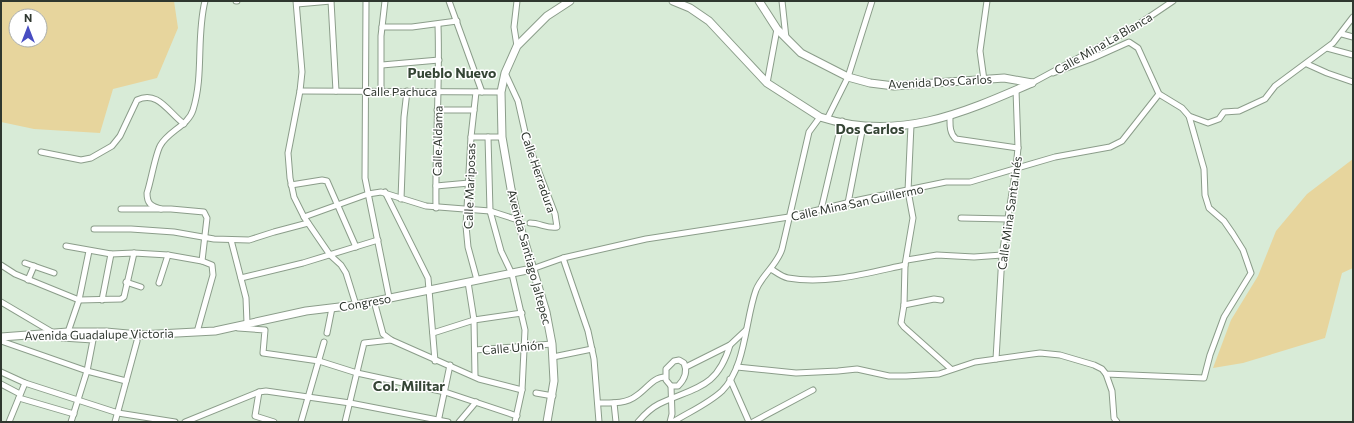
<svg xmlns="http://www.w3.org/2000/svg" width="1354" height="423" font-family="Commissioner,sans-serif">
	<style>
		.green { fill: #e7d59d; fill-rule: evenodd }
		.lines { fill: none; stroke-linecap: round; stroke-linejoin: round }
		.street-casing { stroke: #8b9d8a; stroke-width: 7 }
		.secondary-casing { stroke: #8b9d8a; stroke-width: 9 }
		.street { stroke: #fff; stroke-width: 5 }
		.secondary { stroke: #fff; stroke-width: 7 }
		.labels { text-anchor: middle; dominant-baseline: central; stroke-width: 3; stroke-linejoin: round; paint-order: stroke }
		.street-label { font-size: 12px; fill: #2f372f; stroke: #fff }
		.quarter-label { font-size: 14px; font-weight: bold; fill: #354535; stroke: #fff }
	</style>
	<rect width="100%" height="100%" fill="#d8ebd7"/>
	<g class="green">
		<path d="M1,1h173l4,27 -21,50 -44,11 -13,44 -66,-4 -33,-7zM16,16h24v24h-24z"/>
		<path d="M1353,159v109l-11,5 -17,65 -82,25 -30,5 18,-48 27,-44 18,-45 31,-37z"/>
	</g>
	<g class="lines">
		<g class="street-casing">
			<g id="street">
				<path d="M236,1h1"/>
				<path d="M296,1l6,71 -2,19 -12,62 2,25 4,19 10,20 26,38 11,10 5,8 10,32"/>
				<path d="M331,1l5,90"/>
				<path d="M366,1l-1,177 24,119"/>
				<path d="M449,1l33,91"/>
				<path d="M782,1l4,37"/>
				<path d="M297,4l34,-3"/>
				<path d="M382,27h30l45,-6"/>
				<path d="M1342,34l11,3"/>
				<path d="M517,46l-3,-19 3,-26"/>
				<path d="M1327,48l26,7"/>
				<path d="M1307,64l20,9 26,9"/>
				<path d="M382,65l57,-5"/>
				<path d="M505,73l13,28 9,40 28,73 2,13c-9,2 -17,-4 -27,-4"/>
				<path d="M1053,73l38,-14 38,-17 9,6 21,46 23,14 7,8 19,7 11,-4 5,-7 15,-1 26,-12 10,-13 58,-43 20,-26"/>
				<path d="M984,80l-4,-29 7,-50"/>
				<path d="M767,83l10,-54"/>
				<path d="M1032,83l98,-53 43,-29"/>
				<path d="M300,91l201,1"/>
				<path d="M381,91v-55l4,-35"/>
				<path d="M476,92l-5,45 -5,89 2,21 9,33"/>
				<path d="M437,110h37"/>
				<path d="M950,116c0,8 -1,17 6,23l62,9"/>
				<path d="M827,119l21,-42 24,-76"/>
				<path d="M911,125l-3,66 5,27 -8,47 -1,40 -3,18 3,4 47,42"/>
				<path d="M471,137h31"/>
				<path d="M488,137l2,74 11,40 11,23 13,56 -3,60 -7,32"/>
				<path d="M41,152l40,8 10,-2 21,-12 8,-10 17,-36c21,-10 31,12 47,24"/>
				<path d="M291,185l31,-5 5,1 29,66"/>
				<path d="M436,186l33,-3"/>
				<path d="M385,192l43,86 7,83"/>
				<path d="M401,199l3,-82 3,-26"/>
				<path d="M848,203l15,-77"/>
				<path d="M436,208c-1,-61 4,-122 2,-183"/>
				<path d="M121,209h50l33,3 3,6 -5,43"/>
				<path d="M161,209c-10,-3 -14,-5 -14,-16 4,-12 8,-37 13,-47 8,-15 28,-20 33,-36 11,-35 3,-73 12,-109"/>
				<path d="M821,210l21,-89"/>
				<path d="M304,217l64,-23 13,-2 45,14 64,5 28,9"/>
				<path d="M961,218l47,1"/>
				<path d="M94,229h37l43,3 40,7 35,1 25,-8 34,-9"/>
				<path d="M231,240l15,58 1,25"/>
				<path d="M66,246l45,8 23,-1 34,2 34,6 10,4 1,10 -16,57"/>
				<path d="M563,258l25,73 6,28 5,63"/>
				<path d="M907,260l30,-5 37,2 28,-2"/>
				<path d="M25,263l29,10"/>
				<path d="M1,265l14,9 64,26 42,-1 3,-2 10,-44"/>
				<path d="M532,269l31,-11 83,-19 143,-22 70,-17 87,-18h24l85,-25 55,-10 12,-6 37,-47"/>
				<path d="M771,269c5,3 11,8 17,9 38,7 80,-5 117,-13"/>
				<path d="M241,278l62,-15 75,-23"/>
				<path d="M28,280l6,-14"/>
				<path d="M126,282l15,5"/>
				<path d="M468,282l6,38 1,56"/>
				<path d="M159,283l9,-28"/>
				<path d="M102,300l9,-46"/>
				<path d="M374,301l9,33 8,6 88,39 43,11"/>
				<path d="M1,302l61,36 31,2 -6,31 -16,51"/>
				<path d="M904,305l30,-6 7,1"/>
				<path d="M238,328l27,2 -2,23 56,8 38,12 88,19 72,24"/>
				<path d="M68,332l11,-32 10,-49"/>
				<path d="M327,333l5,-25"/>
				<path d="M433,333l41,-13 48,-7"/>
				<path d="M1,341l86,30 39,10"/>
				<path d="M475,350l77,-6"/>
				<path d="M553,357l39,-8"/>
				<path d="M996,359l6,-104 14,-87 2,-20 -2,-58"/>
				<path d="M679,360l5,3c4,9 1,16 -6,23h-7l-5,-6v-11l8,-8z"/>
				<path d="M686,367l44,-22 16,-15"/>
				<path d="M737,367l59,6 42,-2 19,-2 32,7h17l33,-2 36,-12 65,-9 20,2 34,10 8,4 4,5 98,4 6,-23 14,-38 27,-44 -8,-23 -10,-16 -9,-13 -15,-13 -4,-13 -1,-26 -15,-53"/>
				<path d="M1,372l24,11 93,30 57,9"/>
				<path d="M1106,374l6,17 2,27 3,4"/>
				<path d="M730,379l19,43"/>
				<path d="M1,384l19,10"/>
				<path d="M259,392l-4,24 19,6"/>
				<path d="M536,393l17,3"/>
				<path d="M19,398l55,16"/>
				<path d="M598,403c13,0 28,1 38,-7 10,-6 17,-19 29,-19"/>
				<path d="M614,403l2,19"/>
				<path d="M9,422l16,-39"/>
				<path d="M115,422l22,-81"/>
				<path d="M185,422l74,-30 7,-1 84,12 98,19"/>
				<path d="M301,422l23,-80"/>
				<path d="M345,422l19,-79 27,-3"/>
				<path d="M438,422l12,-57"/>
				<path d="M459,422l17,-20"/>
				<path d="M638,422c6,-7 13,-14 21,-18 36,-17 58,-15 71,-59"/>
				<path d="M670,422l2,-8 -1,-28"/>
				<path d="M673,422c16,-10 35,-18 49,-31 24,-24 23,-71 34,-101 6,-15 21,-25 26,-41l27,-117 11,-15"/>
				<path d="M753,422l60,-32"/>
			</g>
		</g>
		<g class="secondary-casing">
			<g id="secondary">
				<path d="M673,1l17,7 19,13 58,62 53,34c77,25 141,-3 212,-34"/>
				<path d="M759,1l18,28 24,24 47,24 22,6 24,3 110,-8 28,5"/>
				<path d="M1,337l67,-5h38l33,3 76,-4 91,-20 50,-6 176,-36"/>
				<path d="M547,422l7,-41 -2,-37 -6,-32 -28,-92 -7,-31 -9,-52 -1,-45 4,-19 12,-27 30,-30 23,-15"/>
			</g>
		</g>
		<use href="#street" class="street"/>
		<use href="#secondary" class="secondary"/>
	</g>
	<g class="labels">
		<g class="street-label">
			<text transform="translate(1103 43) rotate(-30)">Calle Mina La Blanca</text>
			<text transform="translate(940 81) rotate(-3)">Avenida Dos Carlos</text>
			<text x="400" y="91">Calle Pachuca</text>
			<text transform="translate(437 141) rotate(-89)">Calle Aldama</text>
			<text transform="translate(539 172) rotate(71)">Calle Herradura</text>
			<text transform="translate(469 186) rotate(-88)">Calle Mariposas</text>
			<text transform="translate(857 202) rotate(-12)">Calle Mina San Guillermo</text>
			<text transform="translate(1009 213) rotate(-82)">Calle Mina Santa Inés</text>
			<text transform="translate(530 257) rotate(75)">Avenida Santiago Jaltepec</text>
			<text transform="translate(365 302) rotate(-10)">Congreso</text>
			<text transform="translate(99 334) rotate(-1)">Avenida Guadalupe Victoria</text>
			<text transform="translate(513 347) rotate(-5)">Calle Unión</text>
		</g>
		<g class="quarter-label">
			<text x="452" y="72">Pueblo Nuevo</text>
			<text x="870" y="128">Dos Carlos</text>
			<text x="409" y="385">Col. Militar</text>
		</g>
	</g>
	<rect width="1354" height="423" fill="none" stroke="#2f372f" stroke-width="4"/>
	<g transform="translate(28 28)"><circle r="19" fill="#ffffff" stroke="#acafac"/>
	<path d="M0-3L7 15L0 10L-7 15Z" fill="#484dc2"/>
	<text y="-6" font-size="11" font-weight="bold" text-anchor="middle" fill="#2f372f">N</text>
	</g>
</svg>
